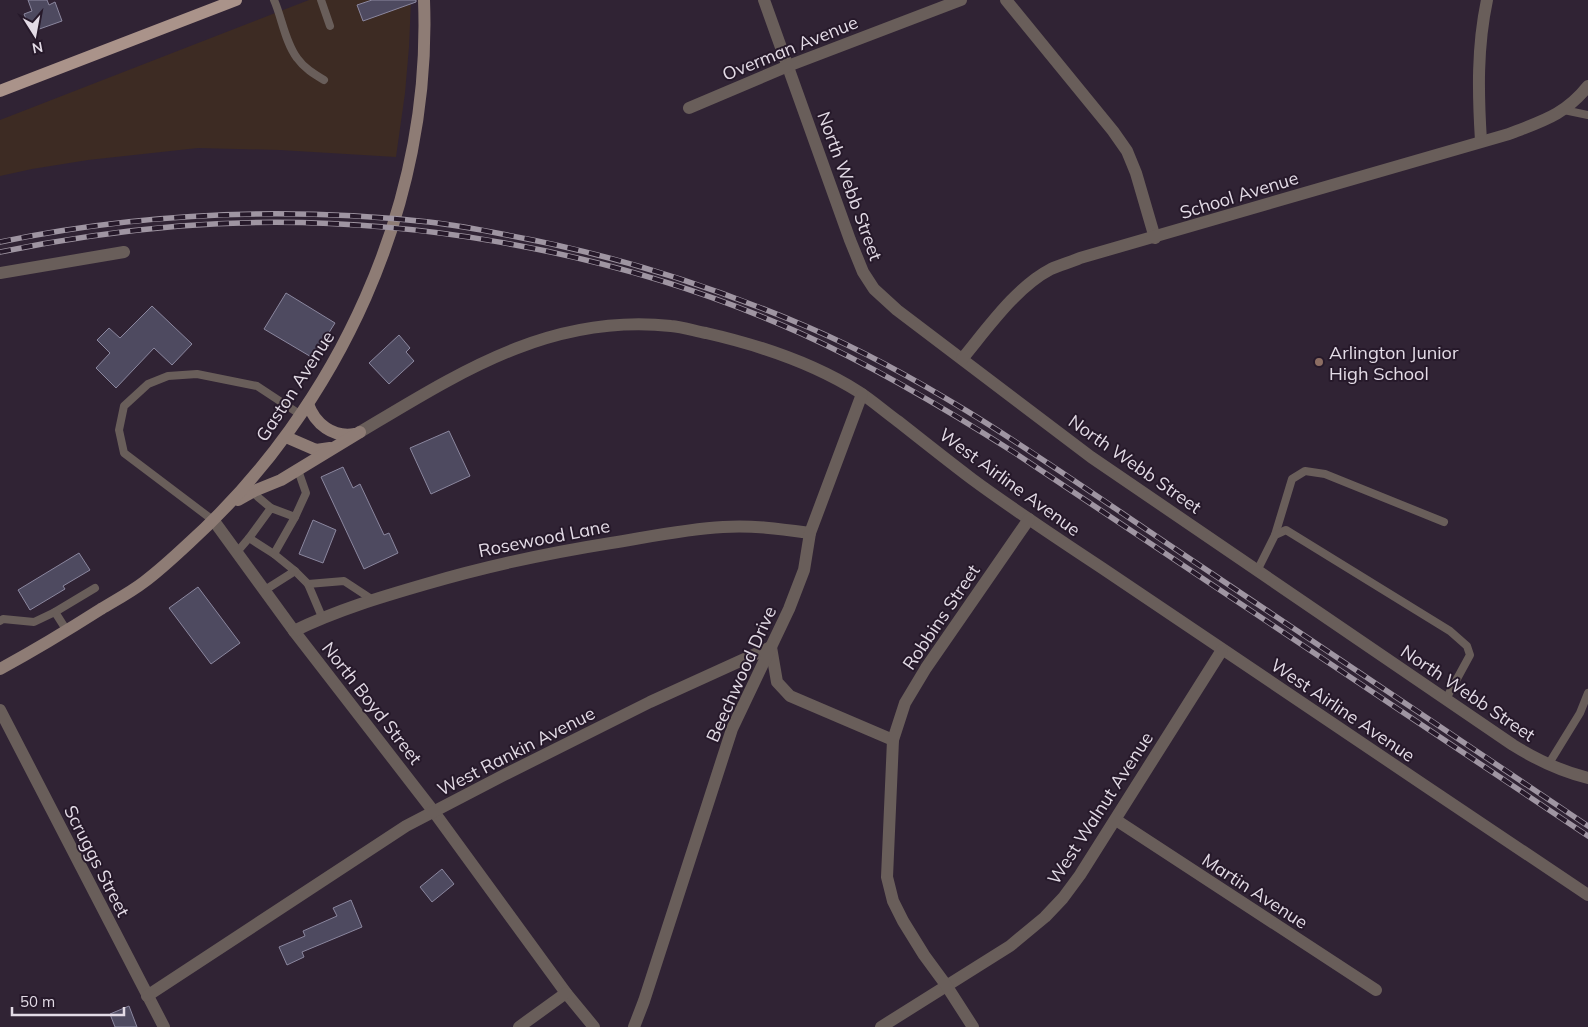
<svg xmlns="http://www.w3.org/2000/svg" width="1588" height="1027" font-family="Mulish,sans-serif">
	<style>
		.commercial { fill: #3d2b23 }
		.building { fill: #4e4a60; stroke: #8b879f }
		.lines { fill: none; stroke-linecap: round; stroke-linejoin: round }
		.service { stroke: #695e5a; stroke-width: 8 }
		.minor { stroke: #695e5a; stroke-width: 12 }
		.secondary { stroke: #8e7c75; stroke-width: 12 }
		.primary { stroke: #aa938a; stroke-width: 12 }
		.rail-casing { stroke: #9f95a2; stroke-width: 5.5 }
		.rail { stroke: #26192a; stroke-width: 4; stroke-dasharray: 11; stroke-linecap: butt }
		.education-dot { fill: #8d6e63; stroke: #26192a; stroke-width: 2 }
		.labels { text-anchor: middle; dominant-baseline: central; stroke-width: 4; stroke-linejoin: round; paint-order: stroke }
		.street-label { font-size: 18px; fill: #e3dbe6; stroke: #26192a }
		.poi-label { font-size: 18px; fill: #e3dbe6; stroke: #26192a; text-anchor: start }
	</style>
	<rect width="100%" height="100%" fill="#302334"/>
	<path class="commercial" d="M309,0h102l-2,47 -4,46 -9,64 -116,-7 -82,-2 -110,12 -56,9 -32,7v-56z"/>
	<g class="building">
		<path d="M28,0h19l2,5 6,-3 7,19 -31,11 -7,-18 8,-3z"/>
		<path d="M372,0h44v2l-53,19 -6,-16z"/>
		<path d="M286,293l49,30 -22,35 -49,-29z"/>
		<path d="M152,306l40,38 -20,21 -18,-17 -38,40 -20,-20 14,-15 -13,-13 12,-12 11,10z"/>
		<path d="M399,335l11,13 -4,4 8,9 -25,23 -20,-21z"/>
		<path d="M449,431l21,45 -39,18 -21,-46z"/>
		<path d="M343,467l10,21 7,-4 24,51 5,-2 9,20 -34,16 -43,-92z"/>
		<path d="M313,520l23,10 -13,33 -24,-9z"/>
		<path d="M79,553l11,17 -27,16 2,3 -35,21 -12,-20z"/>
		<path d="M198,587l42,56 -29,21 -42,-56z"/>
		<path d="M442,869l12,15 -22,18 -12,-15z"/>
		<path d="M351,900l11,27 -60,25 2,5 -17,8 -8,-18 26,-11 -2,-5 34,-15 -4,-8z"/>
		<path d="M129,1006l8,21h-22l-5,-13z"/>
	</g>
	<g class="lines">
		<g class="service">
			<path d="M274,0c8,18 11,42 23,58 7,10 17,16 27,22"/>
			<path d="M321,0l9,26"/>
			<path d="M1564,110l24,5"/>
			<path d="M252,492l19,16"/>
			<path d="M214,521l-90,-68 -5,-23 5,-24 24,-22 20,-8 29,-2 60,12 44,29"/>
			<path d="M1275,535l17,-56 13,-8 20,3 119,48"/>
			<path d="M237,552l12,-14"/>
			<path d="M274,554l-25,-16 22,-30 24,9"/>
			<path d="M295,571l13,13 14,33"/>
			<path d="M1257,571l18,-36 11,-5 164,101 17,15 3,9 -24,44"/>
			<path d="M308,584l36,-3 29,19"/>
			<path d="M265,590l30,-19 -21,-17 21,-37 11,-24 -8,-23"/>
			<path d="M55,612l40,-24"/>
			<path d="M0,621l3,-2 31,3 21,-10 12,19"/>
			<path d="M1548,765l32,-52 8,-20"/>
		</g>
		<g class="minor">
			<path d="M764,0l86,240 13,32 11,17 23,21 194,147 422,288c24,15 47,26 75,33"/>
			<path d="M1006,0l107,131 14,20 9,22 19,65"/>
			<path d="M689,108l99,-42 173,-66"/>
			<path d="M1481,141c-3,-48 -4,-94 6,-141"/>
			<path d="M0,273l124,-21"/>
			<path d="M962,359c25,-30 54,-72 89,-90 9,-4 20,-7 29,-11l429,-124c33,-13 56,-19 79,-48"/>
			<path d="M360,432c99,-59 190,-119 311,-106 12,1 24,5 35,7 53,12 107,30 153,59 14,9 26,20 40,30 24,19 48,38 73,57 42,31 86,60 130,89 161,110 324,218 486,327"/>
			<path d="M214,521l80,110 140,181 132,181 28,34"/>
			<path d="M294,631c43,-21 87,-34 132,-47 61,-18 122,-31 185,-41 37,-6 75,-14 112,-16 30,-2 58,2 87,6"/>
			<path d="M0,710l164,317"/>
			<path d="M1116,820l260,170"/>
			<path d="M147,996l259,-170 98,-51 146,-73 121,-55 6,35 13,14 103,44"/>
			<path d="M519,1027l47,-34"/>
			<path d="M634,1027l10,-26 88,-272 57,-120 15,-39 6,-37 52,-139"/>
			<path d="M881,1027l129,-81 35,-29 18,-19 17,-23 142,-225"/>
			<path d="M973,1027l-27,-42 -22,-30 -21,-34 -10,-20 -6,-24 6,-137 12,-37 21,-35 103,-149"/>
		</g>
		<g class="secondary">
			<path d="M308,404c7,20 25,34 47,30"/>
			<path d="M286,437l30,13 14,-2"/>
			<path d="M238,500l16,-9 27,-11 79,-48"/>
			<path d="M0,669c35,-19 68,-39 101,-60 15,-9 30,-17 43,-27 16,-12 30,-25 45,-39 150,-136 243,-339 235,-543"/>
		</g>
		<path class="primary" d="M0,91l236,-91"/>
		<g class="rail-casing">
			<g id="rail">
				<path d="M0,242c140,-29 287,-35 429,-20 26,3 53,8 78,13 105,19 205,51 303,93 123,53 236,134 346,208 144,97 288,193 432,290"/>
				<path d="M0,252c59,-12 119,-21 180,-26 207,-16 431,22 620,107 75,34 146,76 215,120l573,383"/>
			</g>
		</g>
		<use href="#rail" class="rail"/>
	</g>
	<circle class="education-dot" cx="1319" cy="362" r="5"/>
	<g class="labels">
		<g class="street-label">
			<text transform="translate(790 48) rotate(-22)">Overman Avenue</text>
			<text transform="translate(850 186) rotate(70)">North Webb Street</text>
			<text transform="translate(1239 195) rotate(-17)">School Avenue</text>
			<text transform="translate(295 386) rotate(-57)">Gaston Avenue</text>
			<text transform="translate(1135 464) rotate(35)">North Webb Street</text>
			<text transform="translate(1010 482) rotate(36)">West Airline Avenue</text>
			<text transform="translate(544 538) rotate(-11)">Rosewood Lane</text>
			<text transform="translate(941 617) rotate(-56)">Robbins Street</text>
			<text transform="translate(741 674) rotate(-66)">Beechwood Drive</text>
			<text transform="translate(1468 693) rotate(34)">North Webb Street</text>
			<text transform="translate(372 703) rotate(52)">North Boyd Street</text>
			<text transform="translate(1343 710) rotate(34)">West Airline Avenue</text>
			<text transform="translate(516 751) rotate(-27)">West Rankin Avenue</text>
			<text transform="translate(1100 808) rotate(-57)">West Walnut Avenue</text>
			<text transform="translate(97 861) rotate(63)">Scruggs Street</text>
			<text transform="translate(1255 891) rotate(33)">Martin Avenue</text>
		</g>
		<g class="poi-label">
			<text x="1329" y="352">Arlington Junior<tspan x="1329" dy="21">High School</tspan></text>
		</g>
	</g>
	<g transform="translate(35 35) rotate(169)" stroke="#26192a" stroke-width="4" paint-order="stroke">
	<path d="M0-4L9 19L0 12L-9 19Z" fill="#e3dbe6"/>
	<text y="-8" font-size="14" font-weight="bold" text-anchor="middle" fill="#e3dbe6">N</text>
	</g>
	<path d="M12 1007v8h112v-8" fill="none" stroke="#e3dbe6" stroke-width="2.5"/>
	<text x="20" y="1007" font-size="15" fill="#e3dbe6" stroke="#26192a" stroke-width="4" paint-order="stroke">50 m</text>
</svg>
